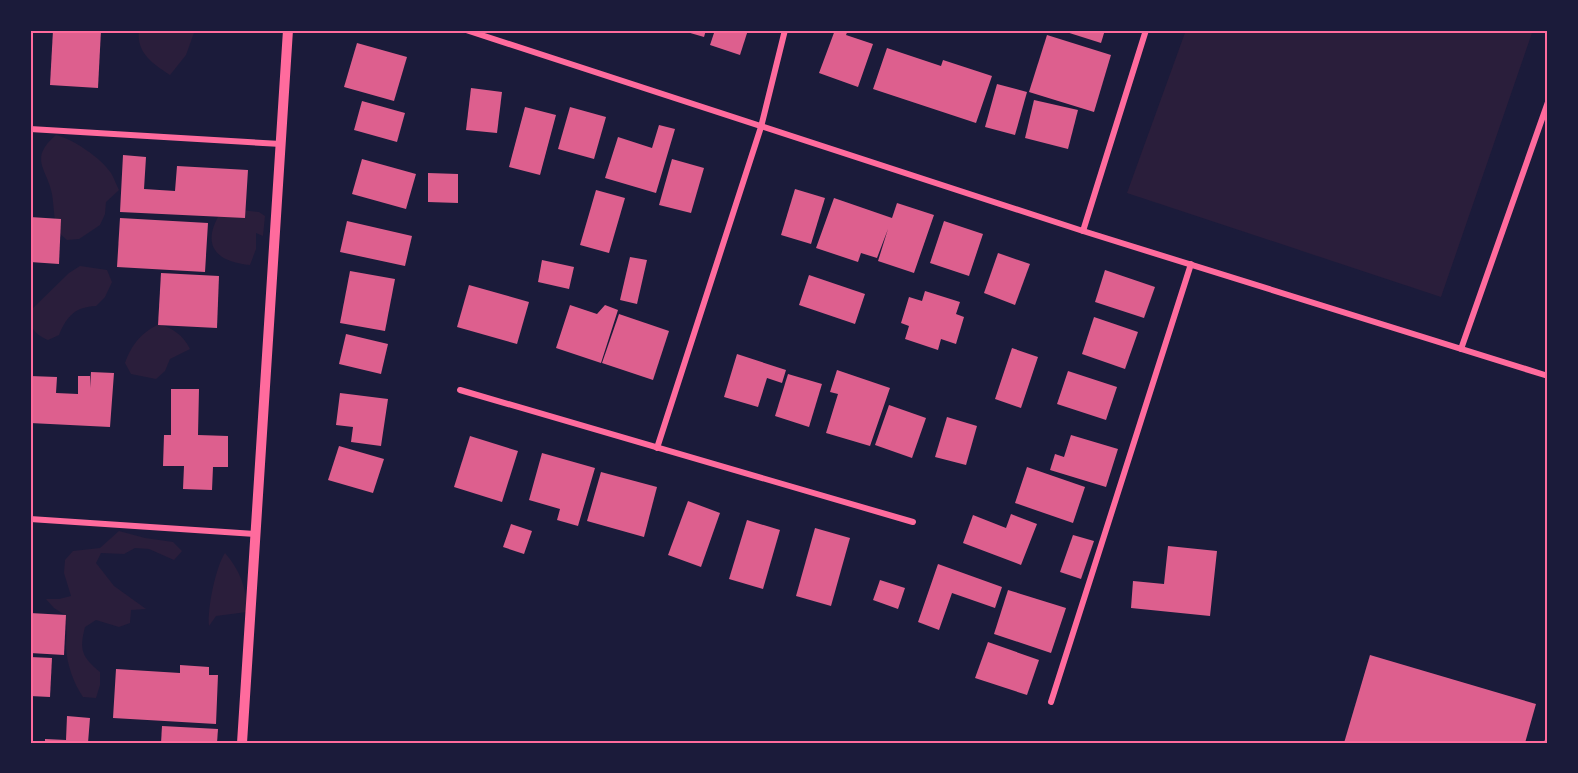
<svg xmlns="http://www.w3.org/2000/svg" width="1578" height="773" font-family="Spectral,serif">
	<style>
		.green { fill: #2a1e3b }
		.building { fill: #dd5f8e }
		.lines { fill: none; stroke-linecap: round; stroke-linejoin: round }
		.minor { stroke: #ff6b9d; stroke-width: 6 }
		.tertiary { stroke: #ff6b9d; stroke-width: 10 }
		.neatline { fill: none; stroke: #ff6b9d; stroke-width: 2 }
	</style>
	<rect width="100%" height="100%" fill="#1b1b3a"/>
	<g class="green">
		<path d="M139,30h56l-9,25 -16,20c-17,-11 -34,-22 -31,-45z"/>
		<path d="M1186,30h347l-92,267 -314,-104z"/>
		<path d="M56,135c17,4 45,23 55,38 3,5 5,11 8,17l-13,12 -1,12 -5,11 -21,14 -12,1 -10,-9c-3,-12 -3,-24 -5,-37 -5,-26 -24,-35 4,-59z"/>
		<path d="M242,210l17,2 6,4 -2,20 -7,-3v16l-6,16c-34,-3 -50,-20 -29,-53z"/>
		<path d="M80,266l27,4 5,12 -7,15 -9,9c-21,1 -29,10 -37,29l-11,5c-15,-7 -18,-12 -18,-29l39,-38z"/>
		<path d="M159,324c15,5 24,11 31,25l-20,10 -5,12 -9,8 -25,-5 -6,-11c7,-19 16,-30 34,-39z"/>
		<path d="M119,531l26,7 28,4 9,9 -8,9 -25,-11 -14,-1 -11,6 -23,-1 -5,10 18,23 32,23 -15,1 -1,13 -11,4 -23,-7 -11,7c-6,23 -3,30 15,45v13l-4,13 -13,-1c-9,-13 -16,-32 -17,-49 0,-12 2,-21 -1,-33l-11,-7 -8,-9h13l12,-3 -7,-23 1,-13 8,-9 27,-3z"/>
		<path d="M225,553c15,17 22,36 22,59l-31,4 -7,10c-2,-17 7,-60 16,-73z"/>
	</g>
	<g class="building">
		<path d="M53,30h48l-3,58 -48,-3z"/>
		<path d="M680,30h26l-2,7z"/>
		<path d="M715,30h33l-8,25 -30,-10z"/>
		<path d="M835,30h13l-2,5 27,9 -15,43 -39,-14z"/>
		<path d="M1060,30h45l-4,13z"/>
		<path d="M1047,35l64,20 -17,57 -65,-20z"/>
		<path d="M357,43l50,14 -13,44 -50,-14z"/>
		<path d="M887,48l54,18 2,-6 49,16 -16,47 -103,-34z"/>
		<path d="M997,84l30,8 -12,43 -30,-8z"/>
		<path d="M471,88l31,4 -5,41 -31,-3z"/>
		<path d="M1034,100l44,10 -10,39 -43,-11z"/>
		<path d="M362,101l43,12 -8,29 -43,-12z"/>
		<path d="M525,107l31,8 -16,60 -31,-8z"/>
		<path d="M570,107l36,10 -12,42 -36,-10z"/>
		<path d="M659,125l16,4 -19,64 -51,-15 13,-41 34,11z"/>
		<path d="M123,155l23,2 -2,32 31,2 2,-25 71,4 -3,48 -125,-6z"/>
		<path d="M362,159l54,15 -10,35 -54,-15z"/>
		<path d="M672,159l32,9 -13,45 -32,-8z"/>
		<path d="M428,173l30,1v29l-30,-1z"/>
		<path d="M795,189l30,9 -14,46 -30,-9z"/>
		<path d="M596,190l29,8 -16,55 -29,-8z"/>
		<path d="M834,198l58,20 5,-15 37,12 -20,58 -36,-12 10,-32 -11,29 -16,-5 -3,9 -42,-14z"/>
		<path d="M30,217l31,2 -2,45 -29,-2z"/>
		<path d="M120,218l88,5 -3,49 -88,-5z"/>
		<path d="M347,221l65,15 -7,30 -65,-14z"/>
		<path d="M944,221l39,13 -14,42 -39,-13z"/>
		<path d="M998,253l32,11 -15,41 -31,-12z"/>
		<path d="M630,257l17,3 -10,44 -17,-4z"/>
		<path d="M542,260l32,7 -5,22 -31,-7z"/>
		<path d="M1105,270l50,17 -11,31 -49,-16z"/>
		<path d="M350,271l45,8 -10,52 -45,-8z"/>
		<path d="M161,273l58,3 -2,52 -59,-3z"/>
		<path d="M809,275l56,19 -10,30 -56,-19z"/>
		<path d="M469,285l60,17 -12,42 -60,-17z"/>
		<path d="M925,291l35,11 -4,12 8,3 -8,27 -15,-5 -3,11 -33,-11 4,-13 -8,-3 8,-26 13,4z"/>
		<path d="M570,305l27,9 8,-9 13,5 -17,53 -45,-15z"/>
		<path d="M619,314l50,17 -16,49 -51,-17z"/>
		<path d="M1094,317l44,15 -13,37 -43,-15z"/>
		<path d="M346,334l42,10 -7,30 -42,-10z"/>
		<path d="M1012,348l26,9 -17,51 -26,-9z"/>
		<path d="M737,354l49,16 -4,13 -15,-5 -9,29 -34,-10z"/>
		<path d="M837,370l53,18 -20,58 -44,-13 12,-39 -8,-2z"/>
		<path d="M1068,371l49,16 -11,33 -49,-16z"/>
		<path d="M91,372l23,1 -4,54 -80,-4v-47l27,1 -1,16 22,1v-18h12v12z"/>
		<path d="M788,374l34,10 -13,43 -34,-11z"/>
		<path d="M171,389h28l-1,46 30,1v31h-15l-1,23 -29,-1 1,-23h-21l1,-31h7z"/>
		<path d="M340,393l48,6 -7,47 -30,-4 2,-15 -17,-2z"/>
		<path d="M889,405l37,13 -14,40 -37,-13z"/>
		<path d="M947,417l30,9 -11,39 -31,-8z"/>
		<path d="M1071,435l47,14 -12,38 -56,-17 5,-16 9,3z"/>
		<path d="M470,436l48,15 -16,51 -48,-15z"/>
		<path d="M339,446l45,13 -11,34 -45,-13z"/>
		<path d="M542,453l53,15 -17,58 -21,-6 3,-11 -31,-9z"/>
		<path d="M1027,467l58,20 -12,36 -58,-20z"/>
		<path d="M601,472l56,15 -13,50 -57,-16z"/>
		<path d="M688,501l32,12 -19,54 -33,-12z"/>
		<path d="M1011,514l26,10 -16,41 -58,-22 10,-28 33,13z"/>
		<path d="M747,520l33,10 -17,59 -34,-10z"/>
		<path d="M511,524l21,7 -8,23 -21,-7z"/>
		<path d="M815,528l35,10 -19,68 -35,-10z"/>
		<path d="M1073,535l21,6 -13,38 -21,-7z"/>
		<path d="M1168,546l49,5 -7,65 -79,-8 2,-27 31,3z"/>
		<path d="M938,564l64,23 -7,21 -43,-15 -13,37 -21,-8z"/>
		<path d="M880,580l25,8 -7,21 -25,-9z"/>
		<path d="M1008,590l58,18 -15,45 -57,-19z"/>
		<path d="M30,613l36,2 -2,40 -34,-2z"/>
		<path d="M988,642l51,18 -12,35 -52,-17z"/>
		<path d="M1370,655l166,49 -11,39h-181z"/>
		<path d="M30,657l22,1 -2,39 -20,-1z"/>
		<path d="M180,665l29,2v8h9l-2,49 -103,-6 3,-49 64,4z"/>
		<path d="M67,716l23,2 -2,25h-43v-4l21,1z"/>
		<path d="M162,726l56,3 -1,14h-56z"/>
	</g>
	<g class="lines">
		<g class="minor">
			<path d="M466,30l617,201 465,145"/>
			<path d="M30,129l251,15"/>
			<path d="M1083,231l63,-201"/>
			<path d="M1461,349l87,-247"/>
			<path d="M460,390l453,132"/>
			<path d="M657,448l104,-321 24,-97"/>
			<path d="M30,519l225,15"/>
			<path d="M1051,702l140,-438"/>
			<path d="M1547,743l1,-3"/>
		</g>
		<path class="tertiary" d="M242,743l46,-713"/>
	</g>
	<rect width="1578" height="773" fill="none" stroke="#1b1b3a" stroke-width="63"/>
	<rect x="32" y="32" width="1514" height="710" class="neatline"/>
</svg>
